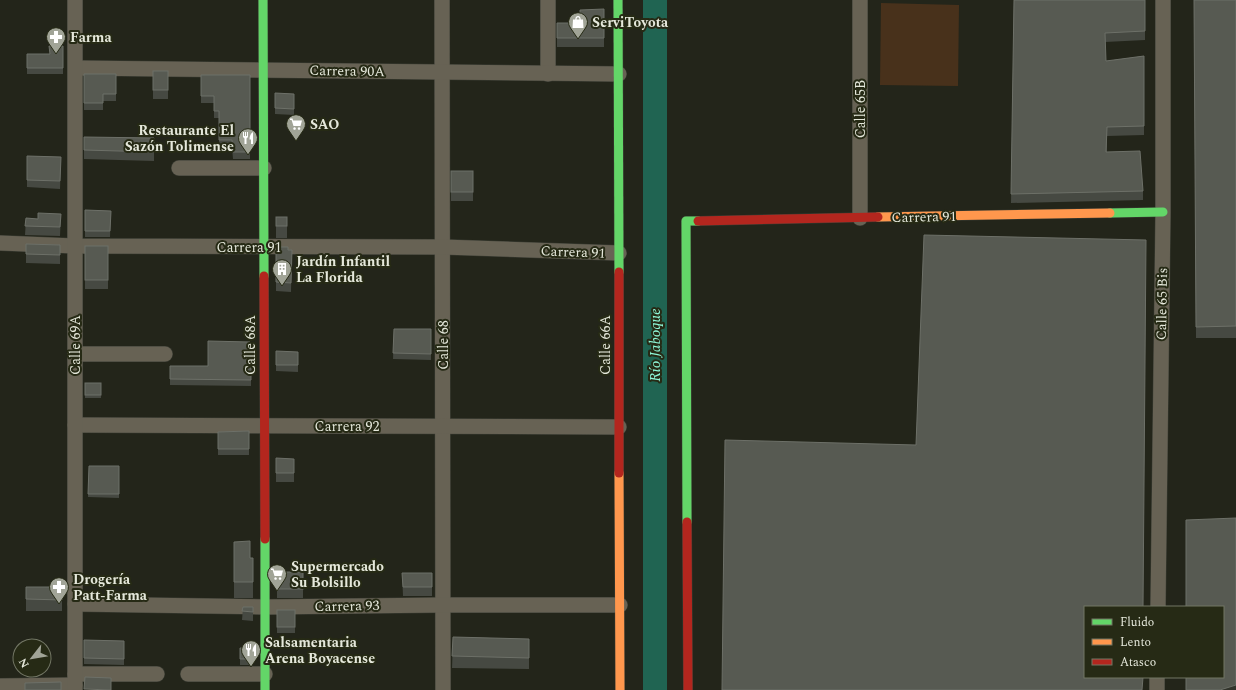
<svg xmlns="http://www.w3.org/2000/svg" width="1236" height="690" font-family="Spectral,serif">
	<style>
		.green { fill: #48311b }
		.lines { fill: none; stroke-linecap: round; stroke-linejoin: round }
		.river { stroke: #206452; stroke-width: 24 }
		.street-casing { stroke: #3d3f36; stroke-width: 16 }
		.fast-casing { stroke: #3d3f36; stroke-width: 10 }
		.slow-casing { stroke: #3d3f36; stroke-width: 10 }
		.jam-casing { stroke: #3d3f36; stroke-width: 10 }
		.street { stroke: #676254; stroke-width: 15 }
		.fast { stroke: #63d668; stroke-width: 9 }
		.slow { stroke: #ff974d; stroke-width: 9 }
		.jam { stroke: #b3261e; stroke-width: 9 }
		.wall { fill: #464942 }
		.shaded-wall { fill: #31332b }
		.building { fill: #575a52; stroke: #6d7068 }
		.labels { text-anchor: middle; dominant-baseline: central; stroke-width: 4; stroke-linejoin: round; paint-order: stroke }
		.poi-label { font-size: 14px; font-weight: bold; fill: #e5e8db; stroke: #262a15; text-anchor: start }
		.street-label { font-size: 14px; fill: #e5e8db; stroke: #262a15 }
		.water-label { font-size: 15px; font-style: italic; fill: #8ef7d8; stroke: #262a15 }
	</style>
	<rect width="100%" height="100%" fill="#23251a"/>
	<path class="green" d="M881,3l78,2 -1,81 -78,-1z"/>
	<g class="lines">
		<path class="river" d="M655,0v690"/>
		<g class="street-casing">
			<g id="street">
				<path d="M442,0l1,690"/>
				<path d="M548,0v74"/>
				<path d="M860,0v218"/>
				<path d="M76,68l543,6"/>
				<path d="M179,168h85"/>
				<path d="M0,243l75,3 368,1 176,6"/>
				<path d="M75,354h90"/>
				<path d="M75,425l544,2"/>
				<path d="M75,604l190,3 178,-2h177"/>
				<path d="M1158,607l5,-395v-212"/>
				<path d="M75,674h82"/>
				<path d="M188,674h77"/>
				<path d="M0,686l75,-1"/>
				<path d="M75,690v-690"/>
				<path d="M1157,690v-13"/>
			</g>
		</g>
		<g class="fast-casing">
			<g id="fast">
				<path d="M263,0l1,276"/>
				<path d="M618,0l1,272"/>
				<path d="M1110,213l53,-1"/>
				<path d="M687,522l-1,-301h12"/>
				<path d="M265,539v151"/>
			</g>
		</g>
		<g class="slow-casing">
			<g id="slow">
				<path d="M878,217l232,-4"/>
				<path d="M619,473l1,217"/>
			</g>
		</g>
		<g class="jam-casing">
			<g id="jam">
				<path d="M698,221l180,-4"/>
				<path d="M619,272v201"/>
				<path d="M264,276l1,263"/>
				<path d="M687,522l1,168"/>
			</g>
		</g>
		<use href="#street" class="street"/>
		<use href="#fast" class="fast"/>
		<use href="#slow" class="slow"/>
		<use href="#jam" class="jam"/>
	</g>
	<g class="wall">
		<path d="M1014,0h131v40l-40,2 1,19 38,-5v79l-37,1v16l36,39v9l-132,3z"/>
		<path d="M1194,0h42v338h-40z"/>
		<path d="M604,9v38h-47v-24h23z"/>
		<path d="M63,46v28h-36v-20h22z"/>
		<rect x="153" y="71" width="15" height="28"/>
		<path d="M84,74h32v27h-13v9h-19z"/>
		<path d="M201,75h49v84h-17l-1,-12h-13v-29h-5v-15h-13z"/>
		<path d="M275,93l19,1v21l-19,-1z"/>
		<path d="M84,137l70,1v23l-70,-2z"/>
		<path d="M27,156l34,1 -1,32 -33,-2z"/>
		<rect x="451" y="171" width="22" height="30"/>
		<path d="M85,210l26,1 -1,26h-25z"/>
		<path d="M61,214l-1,22 -35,-1 1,-17 12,1z"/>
		<rect x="276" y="217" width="11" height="21"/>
		<path d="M26,244l34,1v19l-34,-1z"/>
		<rect x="85" y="246" width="23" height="43"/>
		<path d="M276,249l16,1 -1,42 -15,-1z"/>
		<path d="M394,329h37v31l-38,-1z"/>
		<path d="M276,351l22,1v20l-22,-1z"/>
		<path d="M170,366h81v20l-81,-1z"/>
		<rect x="85" y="383" width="16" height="15"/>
		<path d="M249,431v24h-31v-23z"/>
		<path d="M276,458l18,1v23h-18z"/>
		<path d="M89,466h30v32l-31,-1z"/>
		<path d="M234,542l16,16h3v40h-19z"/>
		<rect x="277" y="572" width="26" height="26"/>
		<path d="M402,573h30v23h-29z"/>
		<rect x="26" y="587" width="36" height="24"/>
		<path d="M243,607h10v14l-11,-1z"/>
		<rect x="277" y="610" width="18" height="23"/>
		<path d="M453,637l76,2v30l-77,-1z"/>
		<path d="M84,640l40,1v24l-40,-1z"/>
		<path d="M240,648l13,1v16h-13z"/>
	</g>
	<path class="shaded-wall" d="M1236,685v5h-16z"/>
	<g class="building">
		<path d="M1014,0h131v31l-40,2 1,28 38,-5v70l-37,1 -1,25 34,-1 3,40 -132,3z"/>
		<path d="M1194,0h42v326l-40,1z"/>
		<path d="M604,9v29h-47v-15h23v-13z"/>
		<path d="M49,46h14v22h-36v-14h23z"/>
		<rect x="153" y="71" width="15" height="19"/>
		<path d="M84,74h32v20h-13v9h-19z"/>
		<path d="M201,75h49v77h-17l-1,-12h-13v-29h-5v-15h-13z"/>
		<path d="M275,93l19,1v15l-19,-1z"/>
		<path d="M84,137l70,1v14l-70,-2z"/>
		<path d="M27,156l34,1 -1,24 -33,-1z"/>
		<rect x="451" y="171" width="22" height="21"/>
		<path d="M85,210l26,1 -1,20h-25z"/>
		<path d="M38,213l23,1 -1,13 -35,-1 1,-8 12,1z"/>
		<rect x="276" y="217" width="11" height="9"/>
		<path d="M924,235l222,5 -3,367h-58v70h58l-1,13h-420l3,-250 191,5z"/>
		<path d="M26,244l34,1v10l-34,-1z"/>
		<rect x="85" y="246" width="23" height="34"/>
		<path d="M280,247h8v3h4l-1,33 -15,-1v-33z"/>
		<path d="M394,329h37v25l-38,-1z"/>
		<path d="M208,341l42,1v24h1v14l-81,-1v-13h38z"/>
		<path d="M276,351l22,1v13h-22z"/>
		<rect x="85" y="383" width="16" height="12"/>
		<path d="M249,431v18h-31v-17z"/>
		<path d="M276,458l18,1v14h-18z"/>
		<path d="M89,466h30v28h-31z"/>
		<path d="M1236,518v167l-16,5h-34v-13h37v-70h-37v-87z"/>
		<path d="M250,541v17h3v24h-19v-40z"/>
		<rect x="277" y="572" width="26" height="17"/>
		<path d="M402,573h30v14h-29z"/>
		<path d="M26,587h36v13l-36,-1z"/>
		<path d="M243,607h10v5l-11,-1z"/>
		<rect x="277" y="610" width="18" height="17"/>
		<path d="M453,637l76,2v19l-77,-2z"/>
		<path d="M84,640l40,1v18l-40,-1z"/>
		<path d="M240,648l13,1v10h-13z"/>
		<path d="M85,677l26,1v12l-27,-1z"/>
		<path d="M61,682v8h-36v-7z"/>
	</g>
	<defs>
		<g id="shop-pin" transform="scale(1)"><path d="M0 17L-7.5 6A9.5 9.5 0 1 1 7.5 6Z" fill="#a1a497" stroke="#262a15"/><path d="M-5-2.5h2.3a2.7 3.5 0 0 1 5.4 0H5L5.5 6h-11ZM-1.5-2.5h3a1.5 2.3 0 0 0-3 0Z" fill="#fff"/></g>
		<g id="pharmacy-pin" transform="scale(1)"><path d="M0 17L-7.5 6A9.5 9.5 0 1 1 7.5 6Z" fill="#a1a497" stroke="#262a15"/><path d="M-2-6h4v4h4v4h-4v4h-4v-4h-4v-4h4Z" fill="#fff"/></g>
		<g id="supermarket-pin" transform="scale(1)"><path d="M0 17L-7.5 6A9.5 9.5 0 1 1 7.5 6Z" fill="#a1a497" stroke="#262a15"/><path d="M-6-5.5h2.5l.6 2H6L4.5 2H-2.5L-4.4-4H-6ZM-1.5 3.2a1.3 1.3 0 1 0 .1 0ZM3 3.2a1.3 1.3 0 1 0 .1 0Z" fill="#fff"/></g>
		<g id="restaurant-pin" transform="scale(1)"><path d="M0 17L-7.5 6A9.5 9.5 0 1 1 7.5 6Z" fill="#a1a497" stroke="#262a15"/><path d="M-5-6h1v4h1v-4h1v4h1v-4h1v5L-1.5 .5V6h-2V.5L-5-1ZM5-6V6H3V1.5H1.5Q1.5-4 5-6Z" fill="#fff"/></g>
		<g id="building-pin" transform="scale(1)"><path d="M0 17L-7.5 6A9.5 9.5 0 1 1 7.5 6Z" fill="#a1a497" stroke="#262a15"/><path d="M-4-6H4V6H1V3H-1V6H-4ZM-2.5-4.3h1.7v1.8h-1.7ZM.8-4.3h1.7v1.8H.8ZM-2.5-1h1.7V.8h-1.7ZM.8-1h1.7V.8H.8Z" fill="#fff"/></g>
	</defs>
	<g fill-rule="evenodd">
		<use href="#shop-pin" x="578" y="22"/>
		<use href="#pharmacy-pin" x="56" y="37"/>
		<use href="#supermarket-pin" x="296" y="124"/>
		<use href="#restaurant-pin" x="248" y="138"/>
		<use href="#building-pin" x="282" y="269"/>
		<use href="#supermarket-pin" x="277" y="574"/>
		<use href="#pharmacy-pin" x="59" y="587"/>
		<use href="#restaurant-pin" x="251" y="650"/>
	</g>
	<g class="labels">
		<g class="poi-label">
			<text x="592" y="22">ServiToyota</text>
			<text x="70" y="37">Farma</text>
			<text x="310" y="124">SAO</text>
			<text x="234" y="130" text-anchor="end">Restaurante El<tspan x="234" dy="16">Sazón Tolimense</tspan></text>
			<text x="296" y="261">Jardín Infantil<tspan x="296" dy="16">La Florida</tspan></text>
			<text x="291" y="566">Supermercado<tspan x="291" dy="16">Su Bolsillo</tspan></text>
			<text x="73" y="579">Drogería<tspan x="73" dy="16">Patt-Farma</tspan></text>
			<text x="265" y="642">Salsamentaria<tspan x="265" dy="16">Arena Boyacense</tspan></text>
		</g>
		<g class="street-label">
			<text transform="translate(347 71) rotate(1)">Carrera 90A</text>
			<text transform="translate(860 109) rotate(-90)">Calle 65B</text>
			<text transform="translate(924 217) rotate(-1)">Carrera 91</text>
			<text x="249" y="247">Carrera 91</text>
			<text transform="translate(573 252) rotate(2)">Carrera 91</text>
			<text transform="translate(1162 304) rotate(-89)">Calle 65 Bis</text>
			<text transform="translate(75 345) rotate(-90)">Calle 69A</text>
			<text transform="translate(250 345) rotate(-90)">Calle 68A</text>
			<text transform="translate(443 345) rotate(-90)">Calle 68</text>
			<text transform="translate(605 345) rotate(-90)">Calle 66A</text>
			<text x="347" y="426">Carrera 92</text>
			<text transform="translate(347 606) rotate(-1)">Carrera 93</text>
		</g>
		<g class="water-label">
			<text transform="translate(655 345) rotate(-90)">Río Jaboque</text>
		</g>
	</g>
	<rect x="1084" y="606" width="140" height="72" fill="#262a15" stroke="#727664"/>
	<rect x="1092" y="619" width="20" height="6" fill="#63d668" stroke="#727664"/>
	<text x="1120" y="626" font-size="12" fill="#e5e8db">Fluido</text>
	<rect x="1092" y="639" width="20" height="6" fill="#ff974d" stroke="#727664"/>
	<text x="1120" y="646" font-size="12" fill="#e5e8db">Lento</text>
	<rect x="1092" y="659" width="20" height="6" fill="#b3261e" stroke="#727664"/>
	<text x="1120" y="666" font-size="12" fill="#e5e8db">Atasco</text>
	<g transform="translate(32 658) rotate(239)"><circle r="19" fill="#262a15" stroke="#727664"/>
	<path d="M0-3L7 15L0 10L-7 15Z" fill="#a1a497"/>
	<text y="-6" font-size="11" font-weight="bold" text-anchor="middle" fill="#e5e8db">N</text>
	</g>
</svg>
